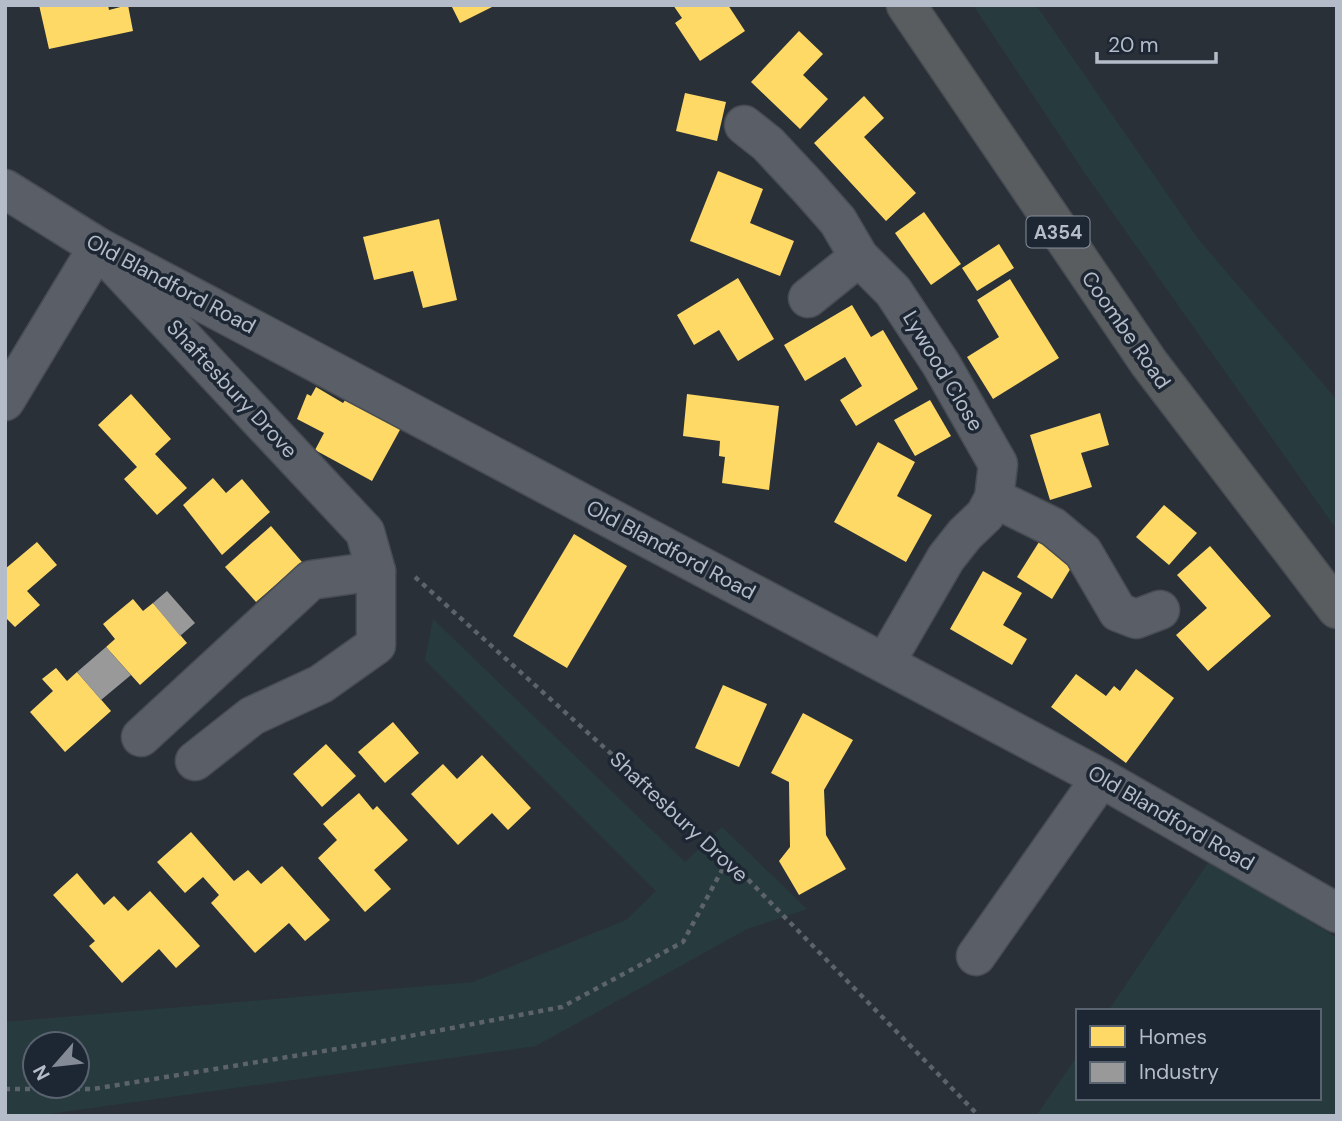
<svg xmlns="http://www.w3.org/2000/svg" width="1342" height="1121" font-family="'DM Sans',sans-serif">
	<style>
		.green { fill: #273a3e; fill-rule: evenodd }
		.homes { fill: #ffd966 }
		.industry { fill: #999 }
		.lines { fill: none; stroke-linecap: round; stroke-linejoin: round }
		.minor-casing { stroke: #484c53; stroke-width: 41 }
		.highway-casing { stroke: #474c53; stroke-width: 41 }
		.path { stroke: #5d636a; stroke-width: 4.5; stroke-dasharray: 5 5; stroke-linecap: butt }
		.minor { stroke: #5a5e66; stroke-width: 38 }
		.highway { stroke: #5a5d60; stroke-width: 38 }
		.labels { text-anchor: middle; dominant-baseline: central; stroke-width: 7; stroke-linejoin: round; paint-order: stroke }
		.shield { fill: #1d2633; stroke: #878f9c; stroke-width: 2 }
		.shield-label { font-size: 19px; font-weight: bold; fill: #b4bcc9 }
		.street-label { font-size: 21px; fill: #b4bcc9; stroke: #1d2633 }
	</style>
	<rect width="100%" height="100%" fill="#2a3038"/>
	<g class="green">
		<path d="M973,5h63l163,235 138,160v130l-251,-355z"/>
		<path d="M433,619l252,243 37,-35 85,82 -60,20 -211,117 -501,70h-30v-94l468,-40 153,-62 30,-29 -231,-231zM35,1044h42v42h-42z"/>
		<path d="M1210,860l127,78v178h-301l42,-61v43h241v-87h-211z"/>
	</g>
	<g class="homes">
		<path d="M39,5h69l1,5 19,-5 5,26 -84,18z"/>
		<path d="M451,5h45l-36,18z"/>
		<path d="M673,5h55l17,26 -45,30 -25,-38 7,-5z"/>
		<path d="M799,31l24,23 -20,21 25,24 -28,30 -49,-47z"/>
		<path d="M685,93l41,9 -9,39 -41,-10z"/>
		<path d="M864,96l20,22 -20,19 52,56 -30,28 -72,-78z"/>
		<path d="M718,171l45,18 -13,34 44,18 -14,35 -90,-35z"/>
		<path d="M924,212l37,52 -30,21 -36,-52z"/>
		<path d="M439,219l18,81 -34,8 -10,-37 -39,9 -11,-43z"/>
		<path d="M999,244l15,24 -37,23 -15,-23z"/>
		<path d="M738,278l36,61 -36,22 -19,-31 -25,15 -17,-30z"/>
		<path d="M1010,279l49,79 -66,41 -26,-42 32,-20 -22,-37z"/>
		<path d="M852,305l19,32 12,-7 35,59 -62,37 -16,-26 22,-14 -17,-29 -40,24 -21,-36z"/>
		<path d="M316,387l27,16 3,-4 55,29 -29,53 -57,-31 9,-17 -27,-14 10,-25 4,2z"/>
		<path d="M131,394l40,45 -16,15 32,34 -30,27 -33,-36 13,-12 -39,-42z"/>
		<path d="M687,394l92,12 -10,84 -47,-7 3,-26 -6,-1 1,-15 -37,-5z"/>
		<path d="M930,400l21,36 -36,20 -21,-36z"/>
		<path d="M1100,413l9,32 -28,8 11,34 -42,13 -20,-65z"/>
		<path d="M878,442l37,20 -18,34 35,19 -26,47 -72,-40z"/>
		<path d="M213,478l13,15 16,-14 28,33 -48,43 -39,-50z"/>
		<path d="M1164,505l33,28 -28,32 -33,-28z"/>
		<path d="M271,526l31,36 -46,40 -31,-35z"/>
		<path d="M574,534l53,32 -60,102 -54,-32z"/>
		<path d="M37,542l20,23 -30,26 13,14 -25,22 -10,-10v-48z"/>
		<path d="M1039,542l35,21 -22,36 -35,-22z"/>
		<path d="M1210,546l61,70 -63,55 -32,-36 31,-27 -30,-33z"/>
		<path d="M983,571l39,22 -19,32 24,14 -15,26 -62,-36z"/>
		<path d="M133,599l10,12 10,-8 34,40 -47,42 -34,-38 9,-8 -12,-15z"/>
		<path d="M56,668l11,13 10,-9 34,39 -46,41 -35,-40 23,-21 -11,-12z"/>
		<path d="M1136,669l38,29 -48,65 -75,-56 25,-33 30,22 8,-10 6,5z"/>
		<path d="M723,685l44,19 -28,63 -44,-19z"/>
		<path d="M803,713l50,27 -29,50 2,45 20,34 -47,26 -20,-34 11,-14 -1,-65 -18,-9z"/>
		<path d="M393,722l26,31 -34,30 -27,-31z"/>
		<path d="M326,744l30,32 -34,31 -29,-33z"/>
		<path d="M482,755l49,53 -23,22 -16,-17 -34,32 -47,-51 32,-30 14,15z"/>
		<path d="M359,793l14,17 4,-4 31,34 -34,30 17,19 -26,23 -47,-54 19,-18 -14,-16z"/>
		<path d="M191,832l43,49 14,-11 13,14 21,-18 48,54 -25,21 -16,-18 -34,30 -44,-50 8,-8 -16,-18 -18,16 -28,-31z"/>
		<path d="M77,873l27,32 10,-9 14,15 22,-20 50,55 -24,22 -17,-19 -37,34 -33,-37 6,-5 -42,-46z"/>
	</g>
	<g class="industry">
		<path d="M167,591l28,32 -15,13 -27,-33z"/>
		<path d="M106,647l25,28 -30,25 -24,-28z"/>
	</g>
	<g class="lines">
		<g class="minor-casing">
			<g id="minor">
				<path d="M744,125l24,19 41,44 29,33 21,36 34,34 48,73 57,100 -4,34 -9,17 -20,19 -19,24 -61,105"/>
				<path d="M5,189l93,58 1003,531 236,135"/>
				<path d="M808,298l51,-41"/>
				<path d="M5,401l93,-154 267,285 11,39v74l-55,39 -69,32 -57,45"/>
				<path d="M994,498l59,29 30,25 35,60 18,7 24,-9"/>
				<path d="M141,737l170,-157 65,-9"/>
				<path d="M976,956l125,-178"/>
			</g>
		</g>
		<g class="highway-casing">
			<path id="highway" d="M906,5l243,358 188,246"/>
		</g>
		<g class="path">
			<path d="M415,577l313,282 251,257"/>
			<path d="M5,1089h88l280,-46 189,-36 121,-65 45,-83"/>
		</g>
		<use href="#minor" class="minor"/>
		<use href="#highway" class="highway"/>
	</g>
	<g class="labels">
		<rect class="shield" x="1026.5" y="216.5" width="63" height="31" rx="5"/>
		<g class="shield-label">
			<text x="1058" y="232">A354</text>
		</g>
		<g class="street-label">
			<text transform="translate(171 284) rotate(28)">Old Blandford Road</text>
			<text transform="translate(1126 330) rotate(55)">Coombe Road</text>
			<text transform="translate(943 371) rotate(59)">Lywood Close</text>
			<text transform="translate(232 389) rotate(47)">Shaftesbury Drove</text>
			<text transform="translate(671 550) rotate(28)">Old Blandford Road</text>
			<text transform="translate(679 817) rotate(43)">Shaftesbury Drove</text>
			<text transform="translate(1171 818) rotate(30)">Old Blandford Road</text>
		</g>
	</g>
	<rect width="1342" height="1121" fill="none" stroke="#b4bcc9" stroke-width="14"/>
	<rect x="1076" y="1009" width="245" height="91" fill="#1d2633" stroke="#59626f" stroke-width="2"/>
	<rect x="1090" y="1026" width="35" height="21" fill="#ffd966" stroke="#59626f" stroke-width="2"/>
	<text x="1139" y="1044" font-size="21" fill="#b4bcc9">Homes</text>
	<rect x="1090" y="1062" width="35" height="21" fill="#999999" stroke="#59626f" stroke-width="2"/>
	<text x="1139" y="1079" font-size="21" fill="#b4bcc9">Industry</text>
	<g transform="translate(56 1065) rotate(242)"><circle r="33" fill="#1d2633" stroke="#59626f" stroke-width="2"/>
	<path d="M0-5L12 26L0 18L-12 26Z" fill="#848b96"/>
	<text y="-10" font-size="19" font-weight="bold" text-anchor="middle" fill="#b4bcc9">N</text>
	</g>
	<path d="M1097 52v10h119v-10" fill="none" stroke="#b4bcc9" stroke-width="3.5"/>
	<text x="1108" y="52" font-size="21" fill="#b4bcc9" stroke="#1d2633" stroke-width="5" paint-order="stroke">20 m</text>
</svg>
